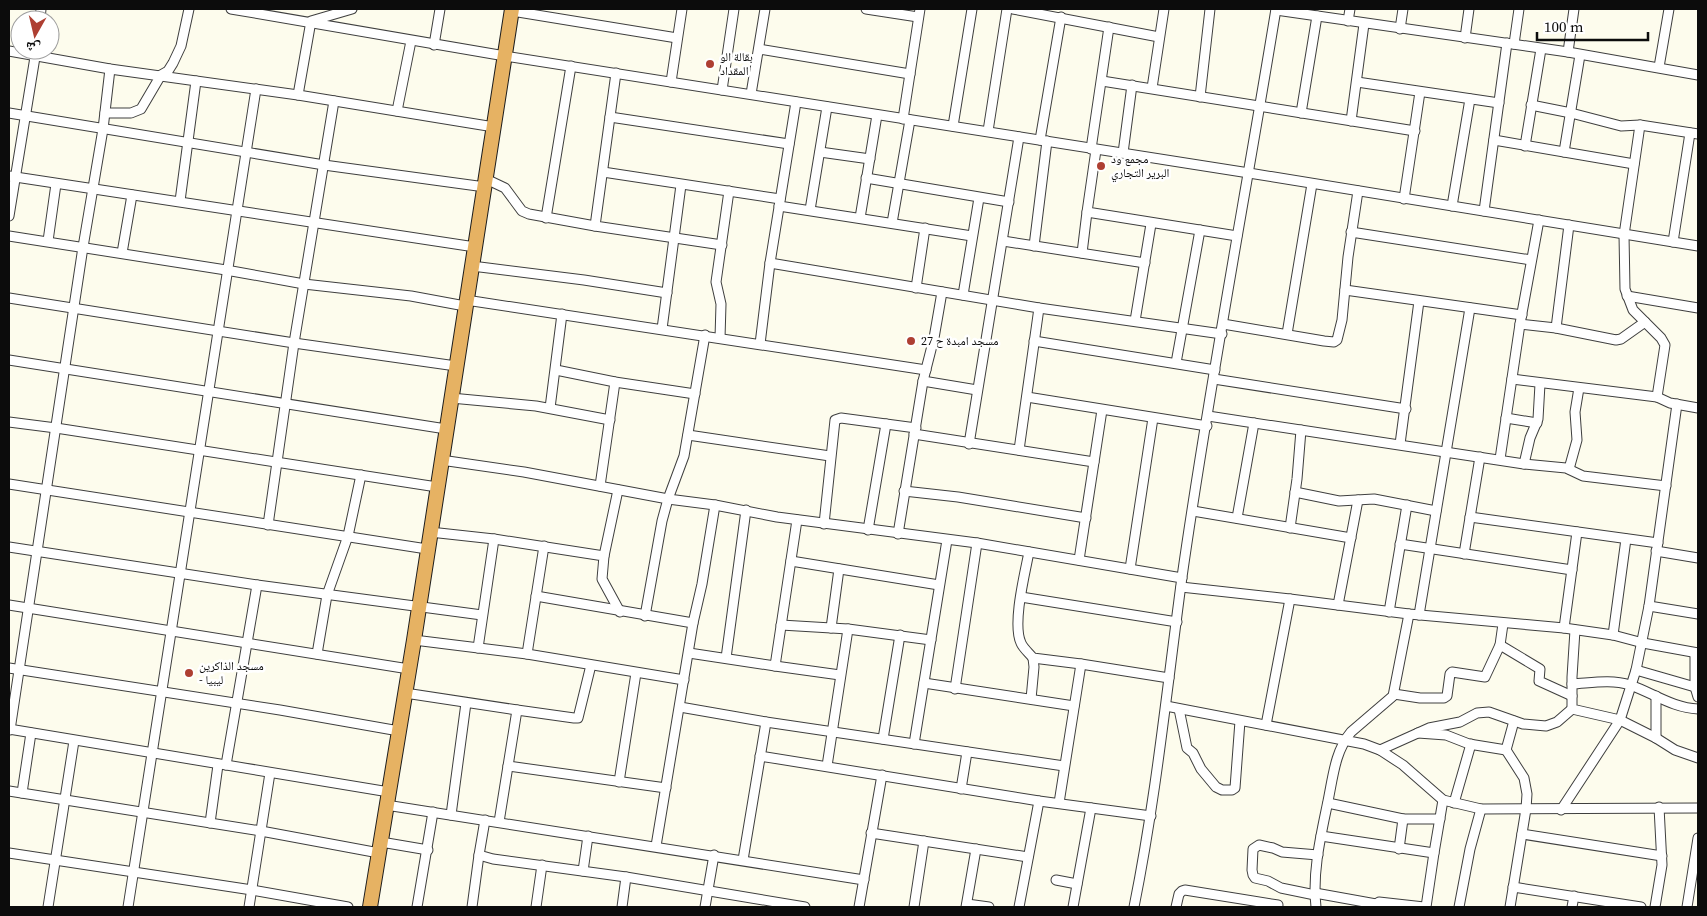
<svg xmlns="http://www.w3.org/2000/svg" width="1707" height="916" font-family="'Source Serif 4','Noto Naskh Arabic',serif">
	<style>
		.lines { fill: none; stroke-linecap: round; stroke-linejoin: round }
		.minor-casing { stroke: #3f3f3f; stroke-width: 11 }
		.highway-casing { stroke: #1d1d1d; stroke-width: 16 }
		.minor { stroke: #fff; stroke-width: 9 }
		.highway { stroke: #e6b263; stroke-width: 14 }
		.poi-dot { fill: #ae3f32; stroke: #fff; stroke-width: 2 }
		.labels { text-anchor: middle; dominant-baseline: central; stroke-width: 5; stroke-linejoin: round; paint-order: stroke }
		.poi-label { font-size: 12px; fill: #0c0c0c; stroke: #fff; text-anchor: start }
	</style>
	<rect width="100%" height="100%" fill="#fdfced"/>
	<g class="lines">
		<g class="minor-casing">
			<g id="minor">
				<path d="M231,9l274,47 744,117 449,73"/>
				<path d="M866,9l52,8"/>
				<path d="M1013,9l146,28"/>
				<path d="M1276,10l292,42 130,23"/>
				<path d="M512,11l165,27"/>
				<path d="M40,20l1,-11"/>
				<path d="M1348,21l2,-12"/>
				<path d="M1400,29l3,-20"/>
				<path d="M1465,38l4,-29"/>
				<path d="M1514,44l5,-35"/>
				<path d="M434,45l6,-36"/>
				<path d="M759,49l151,25"/>
				<path d="M9,51l101,18 188,26 196,32"/>
				<path d="M1568,52l6,-43"/>
				<path d="M1659,67l10,-58"/>
				<path d="M616,73l-21,153 127,19"/>
				<path d="M1102,81l313,50"/>
				<path d="M671,82l11,-73"/>
				<path d="M1357,82l142,21"/>
				<path d="M1152,88l12,-79"/>
				<path d="M722,90l12,-81"/>
				<path d="M751,94l14,-85"/>
				<path d="M298,95l13,-74 41,-12"/>
				<path d="M1200,97l10,-88"/>
				<path d="M1531,105l40,8 50,13 19,-1 58,9"/>
				<path d="M397,111l14,-70"/>
				<path d="M9,113l315,52 161,22"/>
				<path d="M105,113h26l10,-4 20,-34 7,-4 5,-8 8,-17 8,-37"/>
				<path d="M1301,113l16,-97"/>
				<path d="M610,117l179,27"/>
				<path d="M903,119l17,-110"/>
				<path d="M1351,121l13,-97"/>
				<path d="M1640,125l-16,110 1,54 8,21 28,28 4,7 -8,52 13,6 28,5"/>
				<path d="M953,126l19,-117"/>
				<path d="M988,131l19,-122"/>
				<path d="M1040,140l21,-123"/>
				<path d="M1494,140l140,24"/>
				<path d="M1525,146l16,-97"/>
				<path d="M1091,149l18,-122"/>
				<path d="M1096,150l-9,62 150,24"/>
				<path d="M820,152l50,7"/>
				<path d="M1564,152l16,-97"/>
				<path d="M1123,153l9,-68"/>
				<path d="M603,172l177,27"/>
				<path d="M9,176l466,71"/>
				<path d="M866,178l143,24"/>
				<path d="M486,179l19,9 17,23 7,3 66,12"/>
				<path d="M1404,199l16,-107"/>
				<path d="M180,201l16,-120"/>
				<path d="M779,206l193,30"/>
				<path d="M1452,206l18,-107"/>
				<path d="M810,210l17,-103"/>
				<path d="M1484,211l23,-168"/>
				<path d="M9,216l27,-165"/>
				<path d="M546,218l25,-152"/>
				<path d="M860,218l17,-103"/>
				<path d="M892,223l18,-103"/>
				<path d="M1351,232l180,28"/>
				<path d="M9,236l217,34 78,14 107,12 54,10"/>
				<path d="M48,241l8,-57"/>
				<path d="M1003,241l142,22"/>
				<path d="M1673,242l17,-109"/>
				<path d="M1034,246l13,-105"/>
				<path d="M122,253l10,-58"/>
				<path d="M1082,253l5,-41"/>
				<path d="M770,263l269,45 183,26"/>
				<path d="M472,266l112,14 83,13"/>
				<path d="M916,288l9,-60"/>
				<path d="M1345,290l177,25"/>
				<path d="M963,295l16,-97"/>
				<path d="M1627,296l71,12"/>
				<path d="M9,298l285,45 162,23"/>
				<path d="M466,300l460,70"/>
				<path d="M1135,321l16,-97"/>
				<path d="M1223,324l101,17 10,1 3,-2 5,-20 6,-63 10,-66"/>
				<path d="M1520,324l36,4 60,12 5,-1 24,-17"/>
				<path d="M1556,328l13,-103"/>
				<path d="M662,329l19,-144"/>
				<path d="M1287,334l25,-150"/>
				<path d="M720,338l1,-34 -5,-22 13,-91"/>
				<path d="M1034,341l181,29"/>
				<path d="M760,344l10,-81 26,-161"/>
				<path d="M9,360l437,69"/>
				<path d="M1176,363l24,-133"/>
				<path d="M556,370l59,12 80,12"/>
				<path d="M1214,379l192,30"/>
				<path d="M1512,379l145,18"/>
				<path d="M923,381l54,9"/>
				<path d="M1027,397l180,29"/>
				<path d="M451,398l85,8 74,14"/>
				<path d="M550,408l12,-94"/>
				<path d="M1208,416l316,48 42,4 17,8 83,10"/>
				<path d="M1506,418l31,5"/>
				<path d="M9,422l47,6 381,59"/>
				<path d="M914,434l180,28"/>
				<path d="M688,435l142,21"/>
				<path d="M969,444l50,-307"/>
				<path d="M1400,444l19,-143"/>
				<path d="M1019,450l20,-142"/>
				<path d="M1500,459l20,-135 19,-104"/>
				<path d="M441,460l83,12 144,27 47,6 62,12 200,26 205,35"/>
				<path d="M1524,464l6,-26 8,-19 2,-35"/>
				<path d="M1569,469l8,-29 -2,-28 4,-24"/>
				<path d="M9,484l418,65"/>
				<path d="M600,486l15,-104"/>
				<path d="M904,491l54,6 128,21"/>
				<path d="M1295,492l44,9 35,-2 62,12"/>
				<path d="M1193,511l158,27"/>
				<path d="M1470,517l188,26"/>
				<path d="M1237,518l17,-95"/>
				<path d="M824,524l11,-104 6,-2 75,10"/>
				<path d="M268,525l26,-182 40,-242"/>
				<path d="M1290,528l7,-49 4,-49"/>
				<path d="M868,530l18,-106"/>
				<path d="M430,532l64,7 110,17 -2,23 18,33"/>
				<path d="M898,534l25,-153 11,-43 8,-46"/>
				<path d="M1400,544l172,26"/>
				<path d="M9,547l248,38 225,30"/>
				<path d="M1656,551l42,7"/>
				<path d="M1029,552c-4,21 -17,72 -8,91 2,5 8,10 12,15l48,6"/>
				<path d="M1464,554l16,-97"/>
				<path d="M604,556l14,-66"/>
				<path d="M1079,560l23,-150"/>
				<path d="M791,561l148,24"/>
				<path d="M1130,569l23,-151"/>
				<path d="M1181,587l109,12 119,15 155,14 49,7 30,8 55,10"/>
				<path d="M536,596l157,27"/>
				<path d="M1021,597l156,25"/>
				<path d="M9,605l400,64"/>
				<path d="M1338,605l20,-105"/>
				<path d="M1649,606l49,8"/>
				<path d="M1389,612l18,-107"/>
				<path d="M1419,615l51,-307"/>
				<path d="M645,616l17,-95 6,-22 16,-43 21,-121"/>
				<path d="M781,625l67,4 83,11"/>
				<path d="M831,628l8,-59"/>
				<path d="M1564,628l13,-96"/>
				<path d="M1575,630l-3,47v32l48,11 36,18 19,12 23,8"/>
				<path d="M1613,635l13,-96"/>
				<path d="M414,640l113,14 157,26"/>
				<path d="M1500,645l40,24 -1,12 33,15"/>
				<path d="M478,648l16,-109"/>
				<path d="M689,653l86,13 22,-146"/>
				<path d="M1695,653v34l3,10"/>
				<path d="M317,654l10,-59 21,-59 13,-61"/>
				<path d="M527,654l17,-108"/>
				<path d="M726,658l20,-148"/>
				<path d="M775,666l65,9"/>
				<path d="M9,668l271,42 119,21"/>
				<path d="M1636,670l59,17"/>
				<path d="M924,683l150,23"/>
				<path d="M1572,684c19,-1 39,-5 58,1 23,8 43,23 68,24"/>
				<path d="M955,689l22,-146"/>
				<path d="M405,693l112,17"/>
				<path d="M1394,694l26,4h24l3,-2 3,-22 2,-2 33,5 15,-32 3,-21"/>
				<path d="M1031,699l3,-32 -1,-9"/>
				<path d="M1166,706l198,38 16,6 23,15 40,35 38,9 217,-1"/>
				<path d="M680,707l86,15 298,44"/>
				<path d="M1179,709l8,39 6,5 8,16 15,18 6,3h10l3,-2 5,-67"/>
				<path d="M1266,725l24,-126"/>
				<path d="M9,729l380,63"/>
				<path d="M10,730l73,-483 20,-118 7,-60"/>
				<path d="M1418,733l28,2 23,9 37,6"/>
				<path d="M1656,738v-42"/>
				<path d="M883,739l17,-104"/>
				<path d="M914,744l33,-204"/>
				<path d="M1380,750l49,-22 31,-6 17,-9 12,-1 34,12 23,2 11,-4 15,-13"/>
				<path d="M760,756l279,45 112,15"/>
				<path d="M226,765l31,-180"/>
				<path d="M508,766l158,22"/>
				<path d="M827,766l21,-137"/>
				<path d="M619,782l17,-109"/>
				<path d="M961,789l6,-37"/>
				<path d="M9,791l252,40 118,22"/>
				<path d="M22,793l9,-60"/>
				<path d="M1059,803l22,-139 88,14"/>
				<path d="M1328,803l75,16 -4,30"/>
				<path d="M1454,803l17,-59"/>
				<path d="M386,805l478,75"/>
				<path d="M1561,810l59,-90 16,-50 13,-64 28,-202"/>
				<path d="M451,815l15,-112"/>
				<path d="M1403,819h37"/>
				<path d="M485,820l-6,35 14,4 133,18 179,30"/>
				<path d="M499,822l18,-112 57,8h4l13,-53"/>
				<path d="M210,823l8,-58"/>
				<path d="M871,833l157,24"/>
				<path d="M1522,834l140,22"/>
				<path d="M1321,836l113,17"/>
				<path d="M381,842l47,8"/>
				<path d="M656,846l37,-223 9,-39 13,-79"/>
				<path d="M9,853l243,37 96,17"/>
				<path d="M743,860l23,-138"/>
				<path d="M583,871l5,-35"/>
				<path d="M1056,880l21,4"/>
				<path d="M1513,887l128,20"/>
				<path d="M1315,893l61,11"/>
				<path d="M1315,895l-34,-7 -13,-7 -13,-3 -2,-3 -1,-5 1,-21 6,-4 14,3 9,4 36,3"/>
				<path d="M967,904l22,3"/>
				<path d="M48,907l26,-166"/>
				<path d="M128,907l128,-818"/>
				<path d="M249,907l21,-134"/>
				<path d="M417,907l16,-95"/>
				<path d="M472,907l7,-52"/>
				<path d="M536,907l6,-42"/>
				<path d="M622,907l4,-30"/>
				<path d="M705,907l9,-52"/>
				<path d="M859,907l23,-132"/>
				<path d="M914,907l10,-66"/>
				<path d="M966,907l10,-58"/>
				<path d="M1019,907l20,-106"/>
				<path d="M1073,907l18,-99"/>
				<path d="M1134,907c22,-109 33,-219 48,-330 27,-190 63,-379 94,-568"/>
				<path d="M1176,907l3,-13 3,-3 3,-1 93,15"/>
				<path d="M1316,907c-4,-35 5,-72 12,-106 5,-24 7,-50 23,-69l42,-36 16,-82"/>
				<path d="M1374,907l2,-3 3,-2 45,5"/>
				<path d="M1426,907l8,-54 9,-53"/>
				<path d="M1459,907l11,-58 11,-40"/>
				<path d="M1510,907l16,-98 1,-15 -3,-16 -18,-28 8,-29"/>
				<path d="M1572,907l2,-11"/>
				<path d="M1655,907l7,-42 -3,-58"/>
				<path d="M1687,907l11,-69"/>
			</g>
		</g>
		<g class="highway-casing">
			<path id="highway" d="M370,907l44,-267 98,-631"/>
		</g>
		<use href="#minor" class="minor"/>
		<use href="#highway" class="highway"/>
	</g>
	<g class="poi-dot">
		<circle cx="710" cy="64" r="5"/>
		<circle cx="1101" cy="166" r="5"/>
		<circle cx="911" cy="341" r="5"/>
		<circle cx="189" cy="673" r="5"/>
	</g>
	<g class="labels">
		<g class="poi-label">
			<text x="720" y="57">بقالة الو<tspan x="720" dy="14">المقداد</tspan></text>
			<text x="1111" y="159">مجمع ود<tspan x="1111" dy="14">البرير التجاري</tspan></text>
			<text x="921" y="341">مسجد امبدة ح 27</text>
			<text x="199" y="666">مسجد الذاكرين<tspan x="199" dy="14">- ليبيا</tspan></text>
		</g>
	</g>
	<rect width="1707" height="916" fill="none" stroke="#0c0c0c" stroke-width="20"/>
	<g transform="translate(35 35) rotate(188)"><circle r="24" fill="#ffffff" stroke="#9e9e9e"/>
	<path d="M0-4L9 19L0 12L-9 19Z" fill="#ae3f32"/>
	<text y="-8" font-size="14" font-weight="bold" text-anchor="middle" fill="#0c0c0c">ش</text>
	</g>
	<path d="M1537 32v8h111v-8" fill="none" stroke="#0c0c0c" stroke-width="2.5"/>
	<text x="1544" y="32" font-size="15" fill="#0c0c0c" stroke="#ffffff" stroke-width="4" paint-order="stroke">100 m</text>
</svg>
